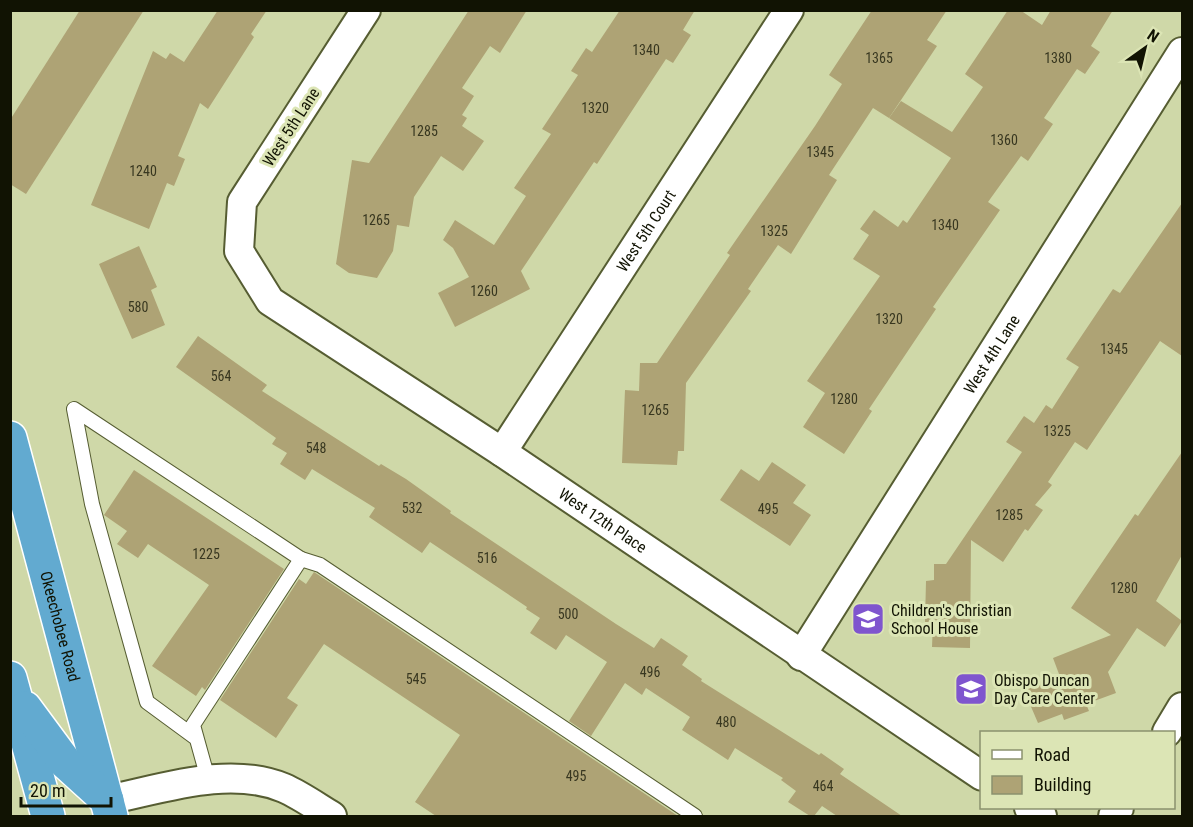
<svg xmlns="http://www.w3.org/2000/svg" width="1193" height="827" font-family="'Roboto Condensed',sans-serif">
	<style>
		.building { fill: #aea375 }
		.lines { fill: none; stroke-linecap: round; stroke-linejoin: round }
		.service-casing { stroke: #565d32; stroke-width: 16 }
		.minor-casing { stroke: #565d32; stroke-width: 32 }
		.trunk-casing { stroke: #fff; stroke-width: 36 }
		.service { stroke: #fff; stroke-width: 14 }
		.minor { stroke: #fff; stroke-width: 28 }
		.trunk { stroke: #62aad0; stroke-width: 33 }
		.labels { text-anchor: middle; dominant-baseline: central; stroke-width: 6; stroke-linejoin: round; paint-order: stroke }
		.number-label { font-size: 14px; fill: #383720 }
		.street-label { font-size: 16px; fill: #111303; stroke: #dce5b5 }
		.poi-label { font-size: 16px; fill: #111303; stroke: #dce5b5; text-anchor: start }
	</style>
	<rect width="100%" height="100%" fill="#cfd8a8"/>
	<g class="building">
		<path d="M80,10h64l-118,184 -16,-10v-64z"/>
		<path d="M218,10h49l-16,24 3,3 -46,72 -8,-6 -22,53 7,3 -11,27 -7,-3 -18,46 -58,-24 62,-154 13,8 4,-6 14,9z"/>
		<path d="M469,10h58l-27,43 -10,-7 -28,42 12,8 -12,19 5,3 -5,8 22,15 -21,30 -22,-15 -27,41 -5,30 -12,-2 -4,26 -16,27 -28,-5 -13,-9 16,-104 17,3z"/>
		<path d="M620,10h75l-12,20 8,5 -18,28 -7,-4 -69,105 -3,-2 -73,109 9,18 -75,38 -17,-34 31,-16 -16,-29 -10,-8 12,-20 39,25 32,-49 -12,-8 37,-54 -9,-5 36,-54 -7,-4 15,-23 6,4z"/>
		<path d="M872,10h75l-20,30 10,6 -48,72 -16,-10 -44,67 8,5 -46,74 -13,-9 -30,44 3,2 -65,92 -2,68h-6l-1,14 -55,-2 3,-73 14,1 1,-28h17l73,-108 -3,-2 88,-127 27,-42 -13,-9z"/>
		<path d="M1008,10h12l22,15 9,-15h62l-22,36 9,6 -15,22 -8,-5 -33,49 9,6 -25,37 -7,-5 -33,46 12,8 -67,97 3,2 -67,100 3,2 -28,43 -41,-27 22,-34 -18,-12 73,-105 -27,-17 16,-24 -9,-6 14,-19 24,17 5,-7 4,3 44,-65 -62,-40 12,-17 51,31 31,-45 -18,-13z"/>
		<path d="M1182,203v153l-22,-15 -73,109 -12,-8 -27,40 4,3 -17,20 8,5 -15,21 -3,-2 -22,33 -32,-22 -1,108 -38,-1 1,-25h-8l1,-41 8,-1v-16h12l76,-112 -16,-10 18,-26 10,7 12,-18 6,4 27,-42 -13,-8 47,-70 7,4z"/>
		<path d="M139,246l18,41 -6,3 14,35 -33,14 -33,-75z"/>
		<path d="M198,336l69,49 -5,6 117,75 2,-2 25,15 45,32 -1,2 166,111 38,24 7,-10 27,18 -6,9 20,14 -1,2 118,74 2,-2 23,16 -4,5 62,42h-65l-15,-10 -8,10h-4l-22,-14 8,-11 -15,-11 2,-2 -48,-30 -7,12 -46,-30 8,-13 -44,-29 -4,7 -17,-12 -34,53 -22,-15 38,-59 -41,-27 -10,15 -26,-17 10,-15 -14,-9 1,-2 -97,-65 -8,11 -53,-36 6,-9 -63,-39 -7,11 -25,-16 7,-11 -15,-9 4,-6 -100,-71z"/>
		<path d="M1182,452v103l-26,46 26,20 -17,26 -28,-19 -29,44 8,21 -30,11 3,7 -25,9 -2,-6 -24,9 -15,-35 36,-14 -6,-16 58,-23 -40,-27 64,-94 3,2z"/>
		<path d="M772,462l34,23 -13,18 18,12 -21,31 -70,-46 21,-31 18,12z"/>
		<path d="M134,470l150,99 -79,121 -3,-3 -6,9 -44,-30 57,-81 -61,-41 -10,14 -21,-14 10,-13 -23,-16z"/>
		<path d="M314,572l267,179 97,65h-242l-21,-14 45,-67 -136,-91 -37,54 11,7 -22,33 -56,-38 79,-121 7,5z"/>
	</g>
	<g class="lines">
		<g class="service-casing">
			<g id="service">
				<path d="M301,559l19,6 375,251"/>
				<path d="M196,738l-49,-36 -55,-198 -18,-95 227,150 -108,166 15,54"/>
			</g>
		</g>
		<g class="minor-casing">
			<g id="minor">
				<path id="s1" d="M366,10l-124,192 -3,49 31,50 232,151 480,324"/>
				<path id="s2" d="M502,452l287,-442"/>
				<path id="s3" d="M801,656l381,-604"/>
				<path d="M1167,732l15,-25"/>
				<path d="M107,800c55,-11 122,-35 177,-12 16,7 33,19 48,28"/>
				<path d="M1029,808l13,8"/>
				<path d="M1113,816l6,-8"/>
			</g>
		</g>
		<g class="trunk-casing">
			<g id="trunk">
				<path id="s4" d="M10,438l101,378"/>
				<path d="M10,678l38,138"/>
				<path d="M25,708l40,54 42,38"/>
			</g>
		</g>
		<use href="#service" class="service"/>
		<use href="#minor" class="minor"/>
		<use href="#trunk" class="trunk"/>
	</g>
	<defs>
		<g id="school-square" transform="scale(1.725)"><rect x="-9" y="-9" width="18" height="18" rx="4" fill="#7f55ce" stroke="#dce5b5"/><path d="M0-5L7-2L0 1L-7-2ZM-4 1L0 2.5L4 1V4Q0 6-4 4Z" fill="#fff"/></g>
	</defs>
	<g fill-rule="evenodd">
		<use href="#school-square" x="868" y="619"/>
		<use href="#school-square" x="971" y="689"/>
	</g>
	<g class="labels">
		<g class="number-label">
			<text x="646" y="50">1340</text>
			<text x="879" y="58">1365</text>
			<text x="1058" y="58">1380</text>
			<text x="595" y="108">1320</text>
			<text x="424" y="131">1285</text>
			<text x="1004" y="140">1360</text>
			<text x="820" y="152">1345</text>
			<text x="143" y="171">1240</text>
			<text x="376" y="220">1265</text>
			<text x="945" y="225">1340</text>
			<text x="774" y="231">1325</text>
			<text x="484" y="291">1260</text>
			<text x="138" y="307">580</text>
			<text x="889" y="319">1320</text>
			<text x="1114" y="349">1345</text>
			<text x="221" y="376">564</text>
			<text x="844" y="399">1280</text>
			<text x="655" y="410">1265</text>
			<text x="1057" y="431">1325</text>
			<text x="316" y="448">548</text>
			<text x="412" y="508">532</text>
			<text x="768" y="509">495</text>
			<text x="1009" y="515">1285</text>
			<text x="206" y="554">1225</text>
			<text x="487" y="558">516</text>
			<text x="1124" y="588">1280</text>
			<text x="568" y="614">500</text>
			<text x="650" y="672">496</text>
			<text x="416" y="679">545</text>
			<text x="726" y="722">480</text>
			<text x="576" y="776">495</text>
			<text x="823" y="786">464</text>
		</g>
		<g class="street-label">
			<text transform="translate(291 127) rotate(-57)">West 5th Lane</text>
			<text stroke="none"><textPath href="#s2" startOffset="264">West 5th Court</textPath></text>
			<text stroke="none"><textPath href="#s3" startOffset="357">West 4th Lane</textPath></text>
			<text stroke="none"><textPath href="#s1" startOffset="735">West 12th Place</textPath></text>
			<text stroke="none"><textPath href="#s4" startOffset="195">Okeechobee Road</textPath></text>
		</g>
		<g class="poi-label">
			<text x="891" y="610">Children's Christian<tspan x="891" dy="18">School House</tspan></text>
			<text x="994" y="680">Obispo Duncan<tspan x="994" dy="18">Day Care Center</tspan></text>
		</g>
	</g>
	<rect width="1193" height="827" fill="none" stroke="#111303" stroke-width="24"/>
	<rect x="980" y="731" width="195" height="78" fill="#dce5b5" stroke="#8b916e" stroke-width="1.5"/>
	<rect x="992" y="750" width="30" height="9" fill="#ffffff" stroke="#8b916e" stroke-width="1.5"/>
	<text x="1034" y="761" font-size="18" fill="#111303">Road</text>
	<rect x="992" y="776" width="30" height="18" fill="#aea375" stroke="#8b916e" stroke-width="1.5"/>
	<text x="1034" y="791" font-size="18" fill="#111303">Building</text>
	<g transform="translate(1145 48) rotate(34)" stroke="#dce5b5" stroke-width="4.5" paint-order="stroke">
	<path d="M0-4.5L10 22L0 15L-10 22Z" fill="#111303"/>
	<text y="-9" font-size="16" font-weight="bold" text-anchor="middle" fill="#111303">N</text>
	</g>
	<path d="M21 797v9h90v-9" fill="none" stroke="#111303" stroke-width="3"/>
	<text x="30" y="797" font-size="18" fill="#111303" stroke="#dce5b5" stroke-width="4.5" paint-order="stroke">20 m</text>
</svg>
